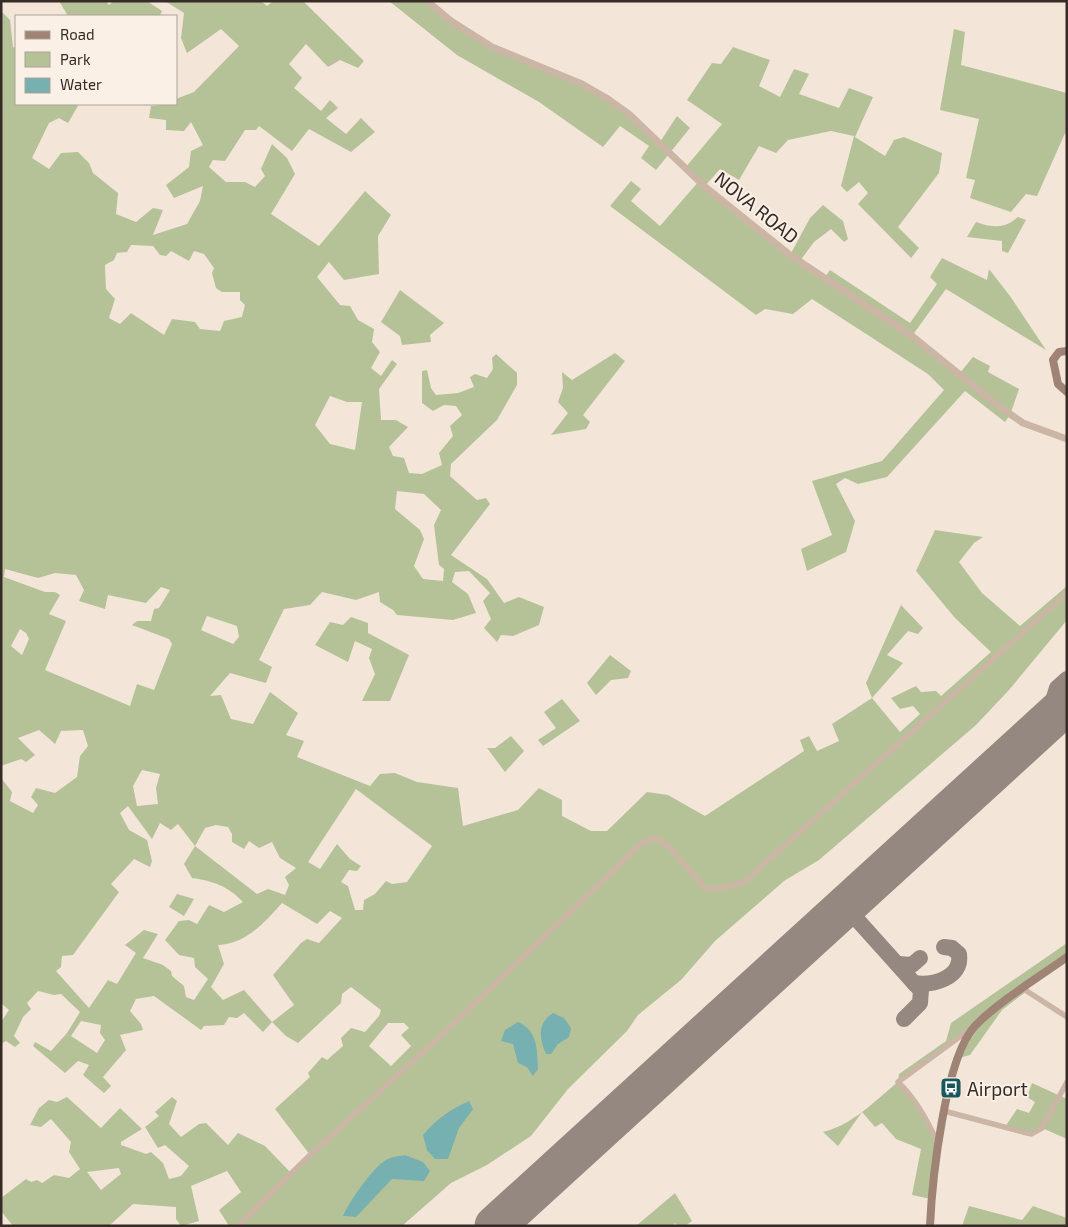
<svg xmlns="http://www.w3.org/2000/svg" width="1068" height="1227" font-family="'Exo 2',sans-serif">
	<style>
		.green { fill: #b5c298; fill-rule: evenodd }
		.water { fill: #76b0b1 }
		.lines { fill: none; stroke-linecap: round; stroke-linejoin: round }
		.taxiway { stroke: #948880; stroke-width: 16 }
		.runway { stroke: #948880; stroke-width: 41 }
		.minor { stroke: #cbb5a4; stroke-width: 5.5 }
		.tertiary { stroke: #cbb5a4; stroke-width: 7 }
		.secondary { stroke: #9f8375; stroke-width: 8 }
		.labels { text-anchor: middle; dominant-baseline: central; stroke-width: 4; stroke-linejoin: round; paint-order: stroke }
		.street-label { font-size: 19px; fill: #362b26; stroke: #faf0e5 }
		.poi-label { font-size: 19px; fill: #362b26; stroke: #faf0e5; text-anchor: start }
	</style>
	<rect width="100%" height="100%" fill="#f3e6d9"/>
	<g class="green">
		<path d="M59,1h47l3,4 5,-4h33l15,10 -2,5h-92z"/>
		<path d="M165,1h96l6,5 6,-5h30l61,60 -6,7 -18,-8 -12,7 -22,-23 -17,20 13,14 -8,10 27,23 9,-11 8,8 -12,10 20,16 15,-16 14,14 -24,20 -42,-23 -17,22 -33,-25 -3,4h-11l-20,31 -12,-1 -4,7 17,15h19l10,5 10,-11 -4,-7 11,-25 15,14 8,16 -24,40 48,32 46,-55 26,24 -13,21 1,38 -35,6 -15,-18 -12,15 23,28 10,1 8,14 16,9 -2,13 8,10 -9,16 10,8 11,-16 5,4 -18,25 2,31h15l12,7 -19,20 4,9 11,2 5,15 13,1 20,-9 -3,-12 14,-17 -3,-10 12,-11 -6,-9 -12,-1 -11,6 -11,-8v-32l5,-1 4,18 5,7 22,-2 16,-6 -4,-10 5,-3 12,4 6,-9 -1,-11 4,-4 21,19v12l-20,35 -46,44 -1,12 27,24 9,-2 4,6 -39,51 36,24 17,24 15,-6 25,10 -5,18 -26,11 -12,-1 -4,7 -13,-14 7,-9 -8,-18 7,-8 -21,-22 -14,1 -3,10 16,12 8,19 -23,7 -56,-5 -4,-5 -13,-8 -1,-10 -23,8 -34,-8 -12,13 -26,4 -25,51 13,7 -6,16 -36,-10 -20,23 11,-1 10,24 22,5 17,-32 28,21 -12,22 18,6 -7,16 73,29 10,-12 15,-1 22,9 41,6 5,38 55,-16 21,-22 23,12v16l29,15h16l40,-39 21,3 37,21 99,-65 -4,-11 9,-4 8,15 22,-10 -7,-17 40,-26 -6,-15 35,-78 22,23 -5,6 -10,-3 -21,24 16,8 -31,35 28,34 20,-18 -7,-8 -13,3 -9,-11 25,-12 5,6 15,-1 5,5 50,-44 -36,-34 -39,-47 19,-41 48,7 -9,6 -15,19 23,31 38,33 47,-40v34l-58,70 -33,35 -157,135 -35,21 -69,60 -34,39 -43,35 -11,16 -59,58 -37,47 -44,29 -36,18 -49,43h-173l-10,-16 22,-18 -14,-21 -36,15 8,35 -18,5 -5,-7v-12l-43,-3 -24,22h-96l-12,-15v-13l25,-19 5,3 6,-2 5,3 12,-8 15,3 11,-9 -11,-17 2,-10 -20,-23 -10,8 -11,-2 9,-17 10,-8 8,2 10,-5 34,31 19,-20 22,21 -21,13v3l25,9 5,-2 12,11 6,16 12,-3 8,-10 -24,-21 -7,3 -13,-21 14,-11 -4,-4 17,-15 5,4 -8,23 12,13 18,-13 7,-1 22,22 10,-12 27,13 26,27 19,-18 -35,-46 35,-32 -2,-4 14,-16 5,3 16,-14 -2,-8 10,-10 14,4 14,-16 2,-6 -30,-23 -9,7 -1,9 -43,40 -12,-7 -14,-14 -9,10 -19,-19 -7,5 -8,-1 -5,8 -20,1 -3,4 -47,-34 -18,3 -6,12 11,13 2,6 -23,5 6,15 -23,27 8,9 -7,7 -21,-18 6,-10 -11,-4 -13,12 -32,-27 2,-4 16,9 16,-18 13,-21 -19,-18 -7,1 -16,-4 -11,12 4,6 -8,8 -9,19 6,7 -5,4 -9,-6 -5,3v-22l8,-12 -8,-7v-225l11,14 -2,9 23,12 5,-8 -7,-8 5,-9 19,5 22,-16 3,-21 8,-10 -5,-16 -22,1 -6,13 -16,-14 -21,8 17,17 -9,7 -5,-3 -20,7v-755l9,9 3,27 3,1v56h58l4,2 -10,17 -9,-5 -10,5 -17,35 17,11 12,-16 17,-1 11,11 4,10 25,20 -2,21 20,8 17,-14 10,2 -10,25 34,-11 13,-23 3,-15 -29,12 -8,-13 23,-18 2,-16 12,-6 -12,-23 -7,9 -18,-1v-10l-17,-2 2,-12 25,-2v-5l18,-7 45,-46 -18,-17 -34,24 -6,-15 3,-25zM131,245l22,1 7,9 6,1 5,-5 18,10 5,-10 10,3 10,14 -2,5 4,15 6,4h18v8l5,5 -3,12 -18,4 -4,10 -20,-2 -5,-7 -23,-3 -8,16 -33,-22 -11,11 -11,-6 6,-19 -9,-10 -1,-24 9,-5 3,-7 10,-1zM330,396l17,6h15l-7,48 -25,-6 -15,-19zM397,491l27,3 17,16 -7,15 5,40 5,4 -1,12 -20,-2 -9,-13 10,-27 -4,-9 -25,-21zM5,569l33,9 17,-5 21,2 8,15 -5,11 26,8 3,-14 38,8 15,-16 9,3 -11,18 -5,1 -3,12h-14l-5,4 37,14 3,5 -18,46 -17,-6 -7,22 -85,-36 21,-49 -17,-7 11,-19 -5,-3h-10l-41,-15zM207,616l30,10 2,11 -6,7 -32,-14zM20,629l6,4 3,6 -7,16 -11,-9zM142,770l18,4 -4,14 2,16 -21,2 -4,-20zM356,789l76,57 -25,36 -15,2 -6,-3 -11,13 -11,6 -1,10h-8l-7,-24 -7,-4 8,-12 8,1 4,-5 -11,-7 -13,-15 -17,25 -12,-7zM128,806l24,33 8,-16 11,7 7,-6 17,22 -11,18 8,14c21,3 36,8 51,24l-19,10 -15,-7 -12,19 -8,-4 -10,1 -14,19 14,15 15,3 1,9 13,12 -14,21 -8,-3 -2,-11 -12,-10 -1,-5 -8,-6 -20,-7 15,-24 -14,-4 -19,15 11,8 -19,31 -9,-4 -19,28 -33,-37 5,-4 1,-11 11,-1 46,-63 -8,-8 23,-25 16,8 2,-6 -5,-21 -18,-10 -9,-17zM216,825l12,2 4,7v8l12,7 5,-8 10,7 13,-6 8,16 16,10 -11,9 4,8 -4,10 -17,-6 -11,5 -62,-48 10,-18zM282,903l35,21 13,-13 12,7 -23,25 -12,-4 -6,4 -28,32 21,30 -22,17 -28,-32 -21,10 -12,-13 13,-23 -6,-19c28,-1 46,-22 64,-42zM81,1021l20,4 -1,8 5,7 -8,13 -26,-17zM388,1023h16l5,5 -8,7 10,11 -20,20 -22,-20zM119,1168l2,6 -20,16 -14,-18z"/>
		<path d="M389,1h38l65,46 116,52 52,43 17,-26 13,12 -34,42 -15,-12 8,-12 -29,-20 -17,21 -64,-45 -82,-47z"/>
		<path d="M954,29l11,3 -4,33 106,28 -1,38 -29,65 -11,-2 -15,18 -41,-14 5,-18 -9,-2 13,-59 -39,-9z"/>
		<path d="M733,47l37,13 -11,26 21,11 14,-28 15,5 -10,20 40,14 10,-20 24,9 -18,40 30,19 9,-16 10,-3 38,16 -3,20 -41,54 21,21 -8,10 -53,-54 10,-11 -9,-11 -12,10 -6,-6 13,-50 -23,-5 -43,9 -12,13 -17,-7 -20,34 -19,-11 -15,17 85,69 20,-37 13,-13 20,16 5,18 -4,3 -13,-13 -17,13 -14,19 25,16 5,-7 80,53 27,-39 -7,-7 12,-19 45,22 2,-11 21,27 36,54 -100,-61 -34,47 47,38 14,-17 17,9 -2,6 31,17 -9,26 -5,7 -40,-31 -78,86 -29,7 -13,-6 -9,6 19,37 -9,31 -39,19 -6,-22 31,-14 -20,-54 70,-20 62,-71 -16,-16 -116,-75 -19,15 -28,-5 -9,6 -146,-109 21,-25 10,8 -10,12 29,25 39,-45 -14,-13 37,-44 -35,-24 25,-37 9,1z"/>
		<path d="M1018,217l8,3 -18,33 -6,-2v-10l-35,-4 9,-15c17,6 28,7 42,-5z"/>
		<path d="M400,290l44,33 -14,12 1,7 -29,3 -2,-9 -19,-14z"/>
		<path d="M615,353l10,8 -42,54 7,7 -4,7 -35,6 17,-22 -10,-11 5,-14 -1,-16 10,8z"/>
		<path d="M351,617l17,6v10l41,22 -19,46h-28l13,-27 -6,-16 3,-9 -17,-8 -7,21 -33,-17 15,-23 13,3z"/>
		<path d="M610,655l21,16 -3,7 -17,2 -15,15 -9,-12z"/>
		<path d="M562,699l18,22 -37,25 -5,-6 18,-12 -12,-16z"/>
		<path d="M511,736l13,15 -19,21 -18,-24h8z"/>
		<path d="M177,894l17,5 -10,17 -15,-9z"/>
		<path d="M1067,943v14l-44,30 4,4 -25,19 -32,45 -11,3 14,-30 -75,54 10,10 30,52 -7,55 -19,-4 9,-46 -25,-10 -14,-16 -7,4 -13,-15 -24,34 -15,-14c29,-7 52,-31 75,-50l1,-8 47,-33 5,-18z"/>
		<path d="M1032,1083l35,16v40l-25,-11 -11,6 -26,-7 12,-18 12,4 6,-11 -8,-5z"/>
		<path d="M675,1193l17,28 -7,5h-7l-3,-3 -3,3h-36z"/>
		<path d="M969,1206l53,14 11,-14 34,12v8h-105z"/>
	</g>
	<g class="water">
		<path d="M553,1013l11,5 7,10 -2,9 -11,7 -7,10h-5c-7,-16 -9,-31 7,-41z"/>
		<path d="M518,1022c20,9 19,27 20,47l-5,7 -6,-9 -9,-4 -5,-19 -12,-3 4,-11z"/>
		<path d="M469,1101l4,8 -14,19 -11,31h-13l-8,-9 -4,-15c12,-15 28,-26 46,-34z"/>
		<path d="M405,1155l18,7 7,9 -6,10 -32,-2 -36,38 -13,-1c6,-14 30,-49 43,-56 5,-3 13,-4 19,-5z"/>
	</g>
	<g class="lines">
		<g class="taxiway">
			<path d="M1056,714l11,-3"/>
			<path d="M1046,723l11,-35 10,-9"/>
			<path d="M853,915l-1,-9 4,-10"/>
			<path d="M828,922l15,-10 10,3 61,68c18,3 49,-5 45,-29l-7,-6 -8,-1"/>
			<path d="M898,964l14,1 8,-7"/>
			<path d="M904,1019l16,-16 1,-13 -7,-7"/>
		</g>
		<path class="runway" d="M495,1226l572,-522"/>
		<g class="minor">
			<path d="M1067,119v12"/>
			<path d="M1022,988l45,29"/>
			<path d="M944,1111l87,23 11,-6 25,-46"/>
			<path d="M938,1144c-10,-23 -22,-45 -40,-62l75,-55"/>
			<path d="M238,1226l72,-71 135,-123 198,-190 13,-4 14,10 35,40 14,1 25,-7 323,-289"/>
		</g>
		<path class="tertiary" d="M427,1l24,20 41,26 90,37 26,15 21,15 75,72 86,69 122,81 89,72 22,15 44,16"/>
		<g class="secondary">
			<path d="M1067,351l-8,1 -6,8 5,24 9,8"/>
			<path d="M930,1226c2,-45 15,-169 45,-200 23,-24 64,-49 92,-69"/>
		</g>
	</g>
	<defs>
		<g id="bus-square" transform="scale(1.125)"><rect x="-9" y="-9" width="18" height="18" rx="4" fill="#1a575a" stroke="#faf0e5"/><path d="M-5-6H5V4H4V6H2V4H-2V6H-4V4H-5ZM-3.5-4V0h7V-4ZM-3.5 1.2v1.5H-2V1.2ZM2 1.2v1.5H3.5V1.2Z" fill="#fff"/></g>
	</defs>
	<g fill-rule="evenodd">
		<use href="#bus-square" x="951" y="1088"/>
	</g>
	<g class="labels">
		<g class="street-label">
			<text transform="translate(757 207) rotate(39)">NOVA ROAD</text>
		</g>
		<g class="poi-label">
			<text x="967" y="1088">Airport</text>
		</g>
	</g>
	<rect width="1068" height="1227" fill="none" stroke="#362b26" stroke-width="5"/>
	<rect x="15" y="15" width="162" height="90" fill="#faf0e5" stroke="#aca199"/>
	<rect x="25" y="31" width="25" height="8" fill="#9f8375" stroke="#aca199"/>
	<text x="60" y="40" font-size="15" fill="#362b26">Road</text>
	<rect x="25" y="52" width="25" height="15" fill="#b5c298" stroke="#aca199"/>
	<text x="60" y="65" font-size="15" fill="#362b26">Park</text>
	<rect x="25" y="78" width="25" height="15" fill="#76b0b1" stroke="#aca199"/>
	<text x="60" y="90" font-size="15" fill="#362b26">Water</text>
</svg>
